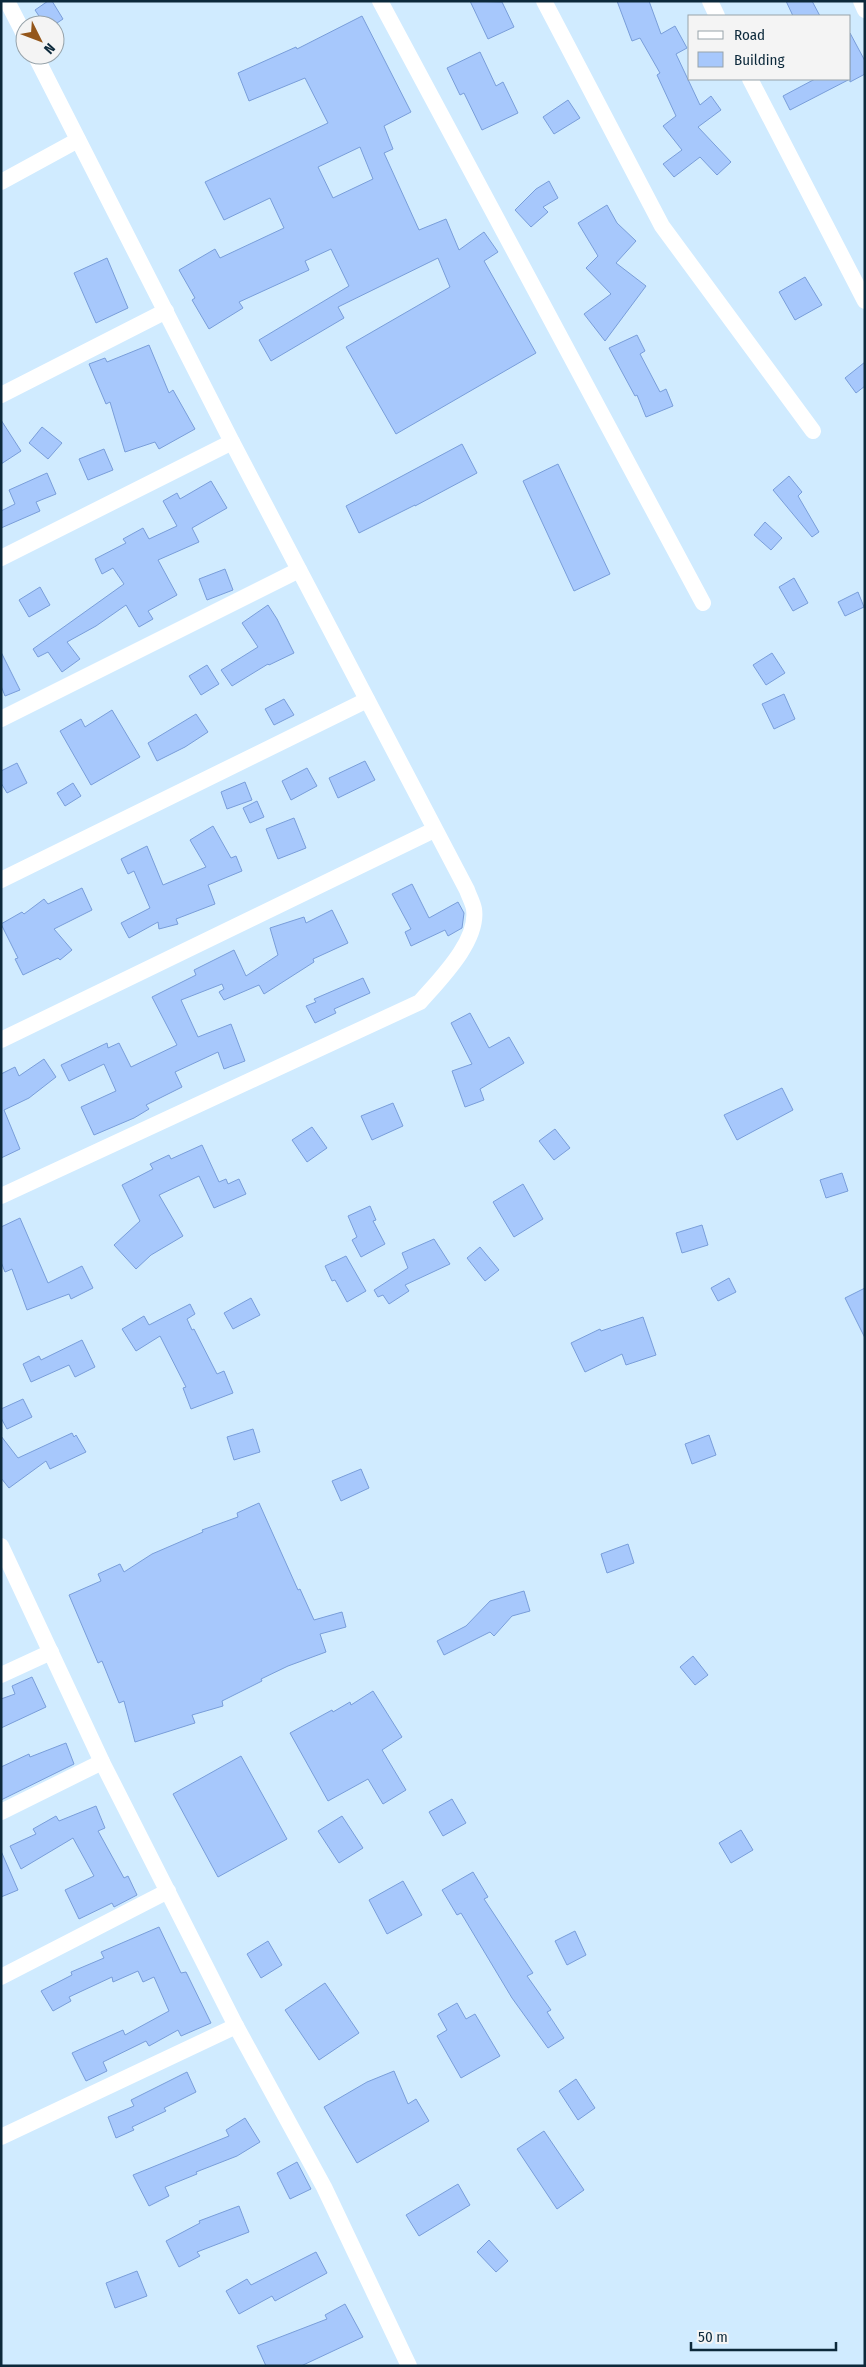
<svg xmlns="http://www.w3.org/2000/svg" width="866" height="2367" font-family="'Fira Sans Condensed',sans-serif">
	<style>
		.building { fill: #a7c8fc; stroke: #799eda; fill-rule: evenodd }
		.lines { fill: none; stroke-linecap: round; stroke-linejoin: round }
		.street { stroke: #fff; stroke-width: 16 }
	</style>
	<rect width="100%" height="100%" fill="#d0ebff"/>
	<g class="building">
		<path d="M48,1h4l11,18 -9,6h-9l-10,-15z"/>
		<path d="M470,1l32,1 12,25 -26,12z"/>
		<path d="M617,1h32l12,33 14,-8 12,22 -11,6 24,51 11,-9 10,14 -23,17 33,35 -14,13 -17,-18 -26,20 -11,-13 19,-14 -19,-24 13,-10 -19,-41 3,-2 -20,-35 -8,3z"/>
		<path d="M786,1h26l8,15h-27z"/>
		<path d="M362,16l49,96 -27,14 9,23 -9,4 35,77 27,-11 13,31 25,-18 14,20 -14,9 52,92 -140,81 -50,-87 104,-60 -12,-29 -100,49 6,11 -73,43 -12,-21 90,-54 -18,-37 -26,12 4,9 -70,32 4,6 -34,21 -17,-29 3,-2 -16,-28 36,-21 5,9 64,-30 -14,-30 -46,22 -19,-38 123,-59 -23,-45 -56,23 -11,-28 58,-26 1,2zM360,147l13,32 -40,19 -15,-31z"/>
		<path d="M850,33l15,28v13l-15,8z"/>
		<path d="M480,52l16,34 7,-4 15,31 -36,17 -18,-37 -4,2 -13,-27z"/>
		<path d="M815,79h35l-60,31 -7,-14z"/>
		<path d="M568,100l12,18 -26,16 -11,-17z"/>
		<path d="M549,181l9,17 -15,9 5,5 -17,15 -16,-17 21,-21z"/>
		<path d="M607,205l10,18 19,18 -20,22 30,23 -41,55 -21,-27 27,-20 -25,-26 12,-12 -20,-33z"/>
		<path d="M107,258l21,50 -32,15 -22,-50z"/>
		<path d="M805,277l17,28 -27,15 -16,-28z"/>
		<path d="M637,335l8,16 -5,3 20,38 6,-3 7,17 -27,11 -9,-22 -2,1 -26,-48z"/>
		<path d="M149,345l20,48 4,-3 22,39 -36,20 -4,-7 -30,10 -15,-50 -4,2 -17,-40 16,-6 2,4z"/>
		<path d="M865,362v24l-9,7 -11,-15z"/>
		<path d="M1,420l20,31 -20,13z"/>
		<path d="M42,427l20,16 -14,16 -19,-16z"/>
		<path d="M462,444l15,29 -62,33v-1l-56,28 -13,-27z"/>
		<path d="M104,449l9,21 -25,10 -9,-21z"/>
		<path d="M558,464l52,110 -36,17 -51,-110z"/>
		<path d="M47,473l9,21 -20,8 4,9 -39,17v-17l14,-7 -6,-14z"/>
		<path d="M789,476l13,16 -4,4 21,36 -7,5 -39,-47z"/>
		<path d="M211,481l16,27 -35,20 7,14 -41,18 19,35 -29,16 5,8 -14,8 -13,-22 -30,21 -29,16 13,17 -18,13 -14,-20 -10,5 -5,-8 91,-65 -11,-16 -11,6 -7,-15 31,-16 -3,-4 20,-11 6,11 28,-13 -14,-25 14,-8 3,6z"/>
		<path d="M765,522l17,16 -11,12 -17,-15z"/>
		<path d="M225,569l8,21 -26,10 -8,-21z"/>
		<path d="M794,578l14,25 -15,8 -14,-24z"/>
		<path d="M40,587l10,18 -21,12 -10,-17z"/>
		<path d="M858,592l6,15 -19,9 -7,-14z"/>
		<path d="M268,605l9,14 17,34 -25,12 -1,-1 -36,22 -11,-16 37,-23 -16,-24z"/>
		<path d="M1,652l19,38 -15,6 -4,-10z"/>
		<path d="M772,653l13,20 -19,12 -13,-20z"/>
		<path d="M207,665l12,19 -18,11 -12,-19z"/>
		<path d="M784,694l11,25 -21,10 -12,-25z"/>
		<path d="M284,699l10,16 -20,10 -9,-16z"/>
		<path d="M112,710l28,47 -49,28 -31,-54 21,-12 4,8z"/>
		<path d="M196,714l12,18 -23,15 -28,14 -9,-18z"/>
		<path d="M365,761l10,19 -37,18 -9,-20z"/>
		<path d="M17,763l10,20 -20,10 -6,-10v-12z"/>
		<path d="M307,768l10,18 -26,14 -9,-19z"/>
		<path d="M245,782l7,18 -25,9 -6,-17z"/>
		<path d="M73,783l8,13 -16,10 -8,-13z"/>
		<path d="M257,801l7,16 -14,6 -7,-15z"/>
		<path d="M294,818l12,30 -28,11 -12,-30z"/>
		<path d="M213,826l18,32 5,-2 6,15 -34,14 7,19 -39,15 2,5 -19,5 -1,-7 -29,16 -8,-15 29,-15 -16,-37 -6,3 -7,-15 26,-13 16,39 43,-18 -16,-27z"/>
		<path d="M412,884l17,34 29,-16 6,11 -2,15 -14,8 -3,-6 -34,16 -6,-14 6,-3 -19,-35z"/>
		<path d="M82,888l10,22 -38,19 18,21 -12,10 -2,-2 -35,17 -8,-16 3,-1 -17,-34 21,-12 2,2 20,-15 4,5z"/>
		<path d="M332,910l16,33 -35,16 1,3 -50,32 -5,-9 -35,15 -5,-8 5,-3 -2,-5 -41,16 17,37 33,-13 14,37 -21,8 -6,-17 -43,20 7,15 -36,18 3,4 -15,9 -40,17 -13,-28 35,-16 -12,-27 -35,17 -8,-16 46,-22 1,5 11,-5 12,24 46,-22 -25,-48 44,-22 -2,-5 40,-20 12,26 32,-21 -8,-27 34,-11 2,6z"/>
		<path d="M363,978l7,15 -36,16 2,4 -21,10 -9,-17 10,-4 -2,-3z"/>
		<path d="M470,1013l19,35 20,-11 15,26 -44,26 4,11 -19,7 -13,-36 20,-7 -21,-41z"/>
		<path d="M44,1059l12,18 -27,21 -25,12 16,39 -19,9v-84l14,-7 4,9z"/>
		<path d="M782,1088l11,22 -56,30 -13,-25z"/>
		<path d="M393,1103l10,23 -31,14 -11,-24z"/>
		<path d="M312,1127l15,21 -20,14 -15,-22z"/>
		<path d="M555,1129l15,19 -16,12 -15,-19z"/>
		<path d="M202,1145l17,37 7,-3 2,5 11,-5 7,15 -32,14 -15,-32 -40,19 24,41 -32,19 -15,14 -22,-24 26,-24 -18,-36 31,-16 -3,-5 19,-9 2,4z"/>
		<path d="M842,1173l6,18 -22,7 -6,-18z"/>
		<path d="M523,1184l20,35 -29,18 -21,-35z"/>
		<path d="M370,1206l6,14 -3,1 12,23 -24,13 -9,-17 5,-3 -9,-21z"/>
		<path d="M20,1218l28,65 34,-17 11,22 -22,11 -2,-5 -42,16 -15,-41 -7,3 -4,-10v-35z"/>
		<path d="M702,1225l6,20 -26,8 -6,-20z"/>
		<path d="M434,1239l16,25 -45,21 4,6 -20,13 -6,-9 -5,2 -4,-7 34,-22 -6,-15z"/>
		<path d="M480,1247l19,23 -14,11 -18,-23z"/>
		<path d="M346,1256l20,35 -19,11 -12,-22 -3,1 -7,-15z"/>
		<path d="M729,1278l7,14 -18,9 -7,-13z"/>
		<path d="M865,1288v50l-20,-40z"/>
		<path d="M251,1298l9,17 -27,14 -9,-16z"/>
		<path d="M190,1304l5,10 -8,5 5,11 2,-1 23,45 7,-3 9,22 -42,16 -8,-21 3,-1 -26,-51 -24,15 -14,-22 22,-13 5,9z"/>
		<path d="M643,1317l13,38 -30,10 -4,-11 -37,18 -14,-29 29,-14 1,2z"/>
		<path d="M82,1340l13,27 -20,10 -6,-12 -38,17 -8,-18 16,-8 2,4z"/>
		<path d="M23,1399l9,18 -25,12 -6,-11v-9z"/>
		<path d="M253,1429l7,23 -26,8 -7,-23z"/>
		<path d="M72,1433l2,4 2,-2 10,17 -36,17 -4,-8 -37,27 -8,-10v-42l17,22z"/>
		<path d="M709,1435l7,20 -24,9 -7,-20z"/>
		<path d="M361,1469l8,19 -28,13 -9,-20z"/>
		<path d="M259,1503l39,87 2,-1 14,31 28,-8 4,15 -26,7 6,18 -38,14 -27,13 1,2 -40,20 1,5 -31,9 3,8 -60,19 -11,-41 -5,2 -17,-42 -4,2 -29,-68 32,-14 -3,-7 22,-10 4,8 28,-18 51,-22 -1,-2 36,-13 -1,-4z"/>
		<path d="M628,1544l6,19 -27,10 -6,-19z"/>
		<path d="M524,1591l6,20 -18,5 -18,20 -4,-4 -46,23 -7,-14 29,-15 24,-25z"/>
		<path d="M693,1656l15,19 -13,10 -15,-18z"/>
		<path d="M32,1677l14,30 -45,21v-29l14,-5 -3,-8z"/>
		<path d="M373,1691l29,46 -20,13 24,40 -23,14 -15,-25 -40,22 -38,-68 42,-23 1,2 17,-10 1,3z"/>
		<path d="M66,1743l8,21 -73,36v-33l28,-13 1,3z"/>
		<path d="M241,1756l46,83 -69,38 -45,-83z"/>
		<path d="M452,1799l14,24 -23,13 -14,-24z"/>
		<path d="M96,1806l9,22 -7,3 26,47 4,-2 9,19 -23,12 -2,-4 -33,16 -14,-29 29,-14 -21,-38 -52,31 -11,-23 26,-12 -3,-5 23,-13 3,5z"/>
		<path d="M342,1816l21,32 -24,15 -21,-32z"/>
		<path d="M741,1830l12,20 -22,13 -12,-20z"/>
		<path d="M1,1851l17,39 -17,7z"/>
		<path d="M473,1872l15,25 -4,2 49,74 -6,3 24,34 -4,2 17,26 -16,10 -36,-50 -51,-85 -4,2 -15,-25z"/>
		<path d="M403,1881l19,34 -35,19 -18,-34z"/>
		<path d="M159,1927l22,46 5,-1 25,51 -30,13 -3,-6 -29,16 -3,-5 -43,21 4,9 -21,10 -14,-28 51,-23 2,5 44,-24 -15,-34 -11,5 -5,-11 -25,11 -1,-5 -43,20 2,4 -18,10 -12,-20 31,-16 -1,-3 33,-14 -3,-6z"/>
		<path d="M575,1931l11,24 -19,10 -12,-24z"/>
		<path d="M268,1941l14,24 -21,13 -14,-24z"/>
		<path d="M325,1983l34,50 -40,27 -34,-50z"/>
		<path d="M457,2003l9,16 9,-5 25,42 -39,22 -24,-42 10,-6 -9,-16z"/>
		<path d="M394,2071l14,33 8,-5 13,22 -72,42 -33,-56 43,-25z"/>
		<path d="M187,2072l9,20 -32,16 2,3 -34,16 2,3 -18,8 -8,-21 26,-11 -3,-6z"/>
		<path d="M576,2079l19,29 -17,12 -19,-29z"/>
		<path d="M245,2118l15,24 -23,14 -41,16 1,2 -32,13 4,9 -20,10 -16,-31 96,-39 -3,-6z"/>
		<path d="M544,2131l40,59 -27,19 -40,-60z"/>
		<path d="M297,2162l14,27 -21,10 -13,-26z"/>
		<path d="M458,2184l12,21 -51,31 -13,-21z"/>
		<path d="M239,2206l10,26 -52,20 3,4 -21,11 -13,-26 34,-18 -1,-2z"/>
		<path d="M489,2240l19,21 -12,11 -19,-20z"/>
		<path d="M316,2252l11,21 -52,28 -3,-5 -33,18 -13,-23 21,-12 4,6z"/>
		<path d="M137,2271l10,25 -32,12 -9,-25z"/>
		<path d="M345,2304l18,33 -62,29h-35l-9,-20 70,-27 -2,-4z"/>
	</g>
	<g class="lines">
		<g class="street">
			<path d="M7,1l18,35"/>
			<path d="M380,1l323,602"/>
			<path d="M544,1l118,225 151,205"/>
			<path d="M710,1l7,15"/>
			<path d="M861,1l4,9"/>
			<path d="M750,79l115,222"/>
			<path d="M1,182l77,-42"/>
			<path d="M1,395l165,-84"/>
			<path d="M1,558l231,-116"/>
			<path d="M1,719l298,-149"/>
			<path d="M1,880l366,-180"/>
			<path d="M1,1040l433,-210"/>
			<path d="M1,1196l419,-194c19,-22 59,-61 54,-93 -1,-6 -5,-13 -7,-19l-235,-448 -197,-387"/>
			<path d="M1,1546l101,216 134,264 88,161 85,179"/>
			<path d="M1,1675l50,-23"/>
			<path d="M1,1812l101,-50"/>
			<path d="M1,1977l167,-86"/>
			<path d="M1,2137l235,-111"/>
		</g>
	</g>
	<rect width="866" height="2367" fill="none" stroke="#0c293b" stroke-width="5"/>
	<rect x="688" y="15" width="162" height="65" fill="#f4f4f4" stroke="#97a3aa"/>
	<rect x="698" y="31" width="25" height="8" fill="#ffffff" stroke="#97a3aa"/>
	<text x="734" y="40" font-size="15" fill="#0c293b">Road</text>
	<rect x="698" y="52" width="25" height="15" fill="#a7c8fc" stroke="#97a3aa"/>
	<text x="734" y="65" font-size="15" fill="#0c293b">Building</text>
	<g transform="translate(40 40) rotate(132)"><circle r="24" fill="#f4f4f4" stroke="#97a3aa"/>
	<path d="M0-4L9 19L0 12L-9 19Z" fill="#94561a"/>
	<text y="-8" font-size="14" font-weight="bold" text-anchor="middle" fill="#0c293b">N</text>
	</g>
	<path d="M691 2342v8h145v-8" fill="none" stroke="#0c293b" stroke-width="2.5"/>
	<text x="698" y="2342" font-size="15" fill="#0c293b" stroke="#f4f4f4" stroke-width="4" paint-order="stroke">50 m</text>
</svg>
